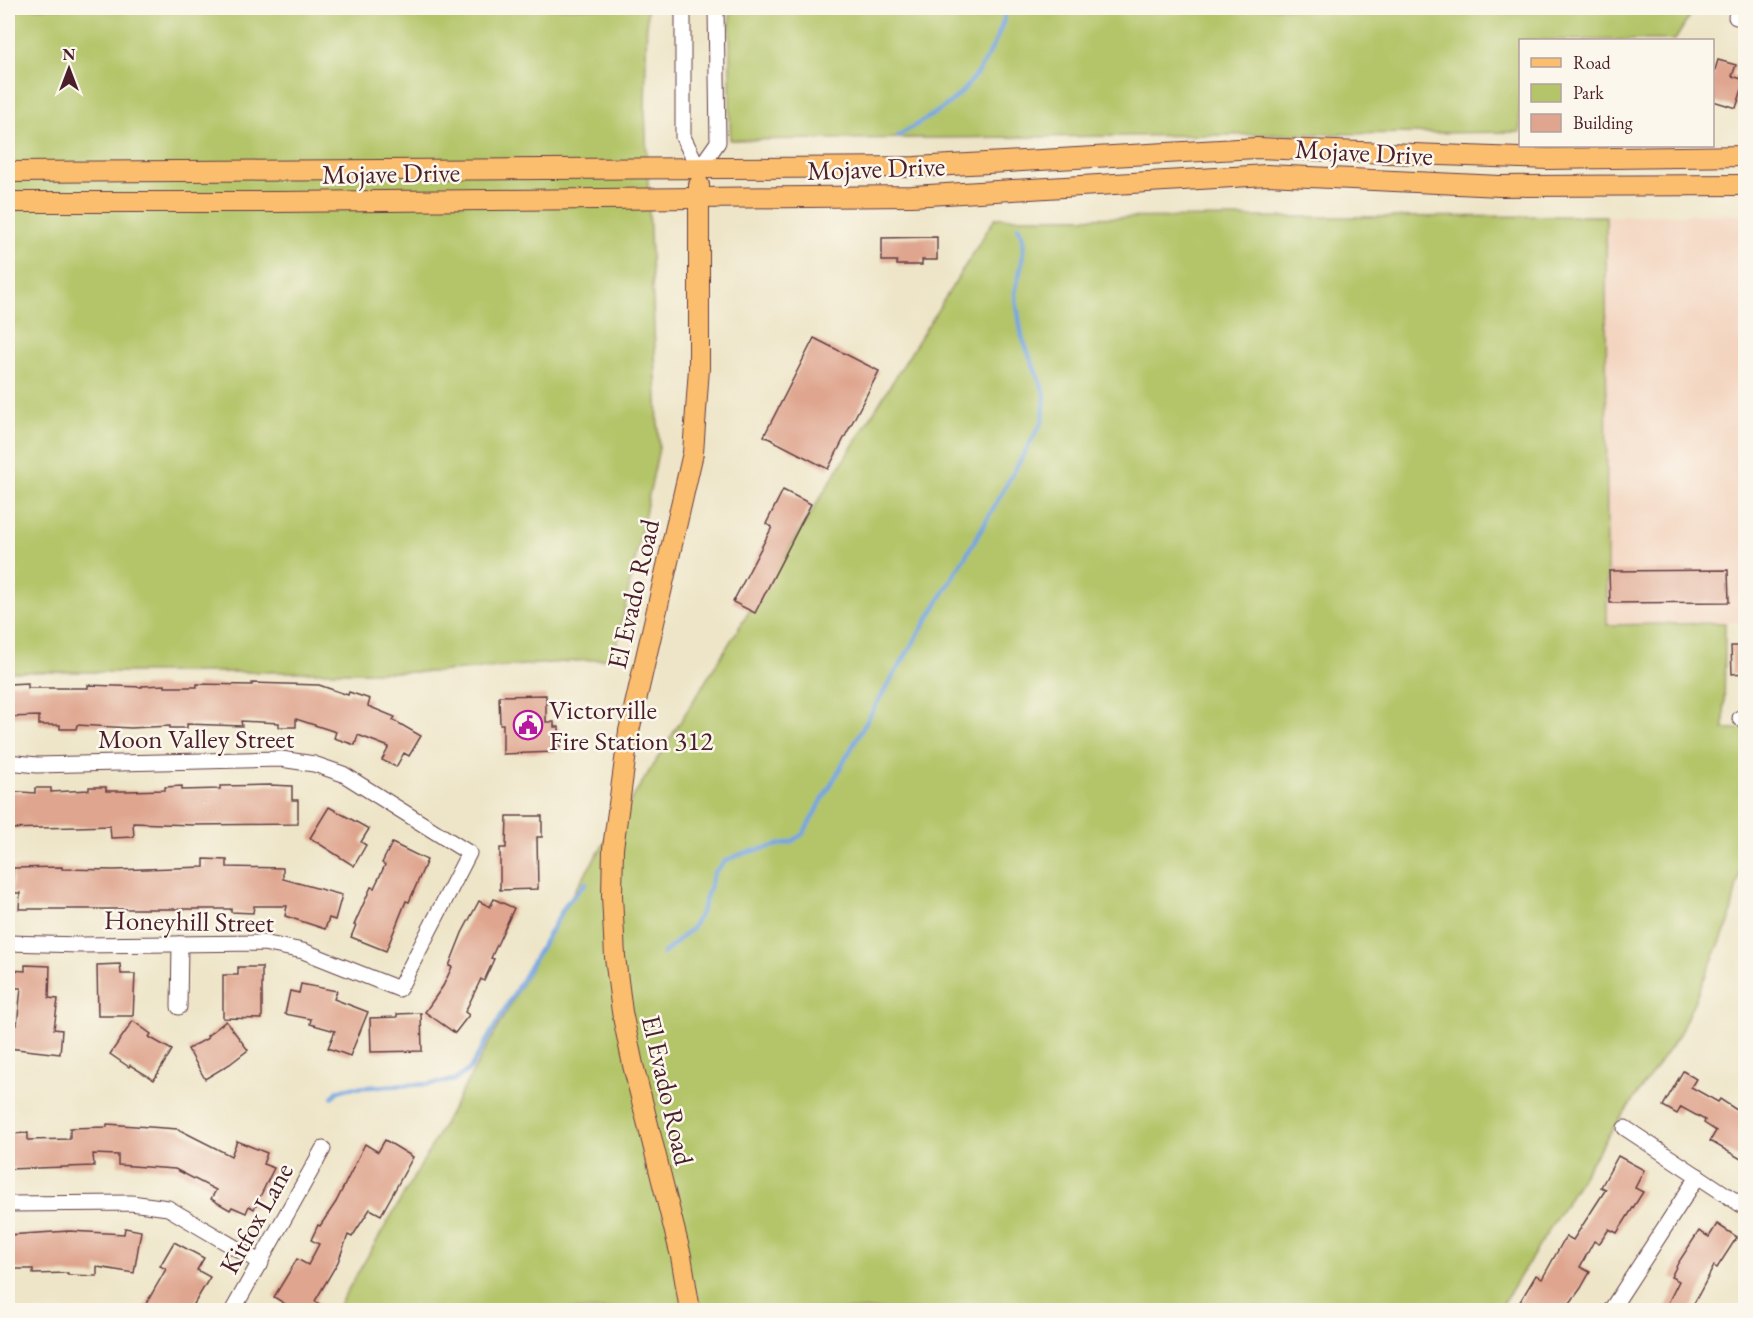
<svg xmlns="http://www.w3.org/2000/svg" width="1753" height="1318" font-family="'EB Garamond',serif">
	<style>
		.built { fill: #f3d4bf }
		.green { fill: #b4c569; stroke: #7f724a; stroke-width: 1.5 }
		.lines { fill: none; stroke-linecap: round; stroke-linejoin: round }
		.stream { stroke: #76a6e0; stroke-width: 4.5 }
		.building { fill: #dfa58e }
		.minor-casing { stroke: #633d43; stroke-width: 17 }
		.major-casing { stroke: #633d43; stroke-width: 22 }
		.minor { stroke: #fff; stroke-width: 15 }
		.major { stroke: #fbbd6e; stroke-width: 20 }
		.labels { text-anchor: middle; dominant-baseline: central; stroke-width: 5; stroke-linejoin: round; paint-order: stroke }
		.street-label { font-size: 27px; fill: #4a1f2b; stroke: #fbf7ec }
		.poi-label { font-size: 27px; fill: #4a1f2b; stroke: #fbf7ec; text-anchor: start }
	</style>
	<rect width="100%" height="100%" fill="#fbf7ec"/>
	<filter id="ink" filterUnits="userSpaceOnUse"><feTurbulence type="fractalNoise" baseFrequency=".0167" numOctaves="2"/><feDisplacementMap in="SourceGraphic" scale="12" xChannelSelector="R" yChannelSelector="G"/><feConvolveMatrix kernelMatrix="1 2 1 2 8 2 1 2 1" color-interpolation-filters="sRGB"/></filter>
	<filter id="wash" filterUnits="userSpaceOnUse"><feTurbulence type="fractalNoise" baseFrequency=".008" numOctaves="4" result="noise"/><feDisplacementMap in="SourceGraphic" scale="24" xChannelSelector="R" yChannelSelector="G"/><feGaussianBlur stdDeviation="1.35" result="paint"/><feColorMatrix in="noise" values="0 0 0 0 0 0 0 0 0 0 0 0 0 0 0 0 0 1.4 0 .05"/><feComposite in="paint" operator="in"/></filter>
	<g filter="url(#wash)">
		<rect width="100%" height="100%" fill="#eee5c8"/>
		<path class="built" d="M1745,214v408l-138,3 -1,-409z"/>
		<g class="green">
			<path d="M8,8h639l-2,104 14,336 -45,210 -178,14h-428z"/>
			<path d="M730,8h965l-20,32h-155v92l-790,8z"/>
			<path d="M1606,216l1,409 118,-2 -1,106h21v119l-16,74 -24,55 -26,58 -74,105 -106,170h-1163l80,-136 151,-271 428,-685z"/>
		</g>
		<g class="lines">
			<g class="stream">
				<path d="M898,136c18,-12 39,-22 55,-36 25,-21 47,-61 54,-92"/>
				<path d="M663,954l28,-25 10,-16 13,-40 11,-12 16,-7 50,-12 12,-8 74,-131 100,-166 66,-117 2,-25 -23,-58 -7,-44 7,-31 2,-22 -6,-14"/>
				<path d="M332,1097l6,-6 10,-3 82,-4 25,-4 15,-11 97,-166 19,-20"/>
			</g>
		</g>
		<g id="blocks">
			<g class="building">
				<path d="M1718,60l18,5 -4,11 13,4 -9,28 -23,-7v-25z"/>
				<path d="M937,237v23h-15v5h-25v-4h-15v-23z"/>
				<path d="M814,338l65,33 -51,98 -64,-33z"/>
				<path d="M783,490l28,14 -56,109 -22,-11 39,-75 -6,-3z"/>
				<path d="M1728,570l1,32 -119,1 -1,-32z"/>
				<path d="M1731,646h15v27l-14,1z"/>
				<path d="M28,683v5h60v-3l54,2v-1l23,-1v2h32v-3l55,1v-2l67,2 29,10 1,-3 21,7 -2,7 27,11 -2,3 28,16 -12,20 -5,-3 -8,14 -14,-7 7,-13 -31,-12 -3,10 -21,-7 2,-6 -40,-13v8h-17v-4l-38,-2 1,5 -55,-2v4h-17v-2l-39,2 -54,-3 -1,4h-16v-4h-21v-9l-31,1v-33z"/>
				<path d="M546,695v27h8v5h5l1,21h-5v4l-52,2v-30h-3l-1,-28z"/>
				<path d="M270,785l22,1v14h6v24l-105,1 -60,-2 1,14 -23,1 -1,-12 -102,3v-38l27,2v-5h16v4l38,-2v-3h17v4h21l38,-1v-3l17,-1v4l38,-1v-3z"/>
				<path d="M329,807l40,22 -8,13 5,3 -12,21 -44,-28z"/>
				<path d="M507,816h35v21h-5l1,52 -38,1v-42h6z"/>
				<path d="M392,843l35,17 -18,42 -3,-1 -20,50 -35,-14 5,-12h-2l17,-38 3,1 11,-23 -3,-2z"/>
				<path d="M204,859l23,1v7l56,1v11l59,16 -7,25 -6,-2 -4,11 -40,-13 2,-10h-33l-1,7 -22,-1v-3h-212l1,-16h-8l1,-25 49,-1v2l52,1 90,-3z"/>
				<path d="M494,899l20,9 -23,50 3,1 -10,22 -3,-2 -16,33 4,3 -14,18 -30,-21 18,-26 9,-19 -3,-1 13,-33 17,-32 11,6z"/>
				<path d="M120,964l1,10h14l-2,42h-35l-1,-51z"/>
				<path d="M25,965l25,1 -1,32 9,1 -4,30 8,1 -2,24 -52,-6v-21l9,-2 4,-37h-11l1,-18 14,1z"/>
				<path d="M238,967h24v52l-39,-1v-43h15z"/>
				<path d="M301,984l36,7 -3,8 34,13 -18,44 -22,-8 7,-17 -25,-7 1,-5 -26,-5 5,-23 9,2z"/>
				<path d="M421,1013l1,38 -51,1 -1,-34 27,-1v-3z"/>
				<path d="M133,1021l18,13 -2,3 23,13 -18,30 -24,-15 -1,2 -19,-13z"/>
				<path d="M226,1021l22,29 -18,14 -25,15 -17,-30 20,-11 -1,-2z"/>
				<path d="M1683,1071l13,8 -5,8 27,15 2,-3 26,17v46l-36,-21 6,-10 -12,-8 1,-3 -24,-13 -4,7 -14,-8z"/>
				<path d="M107,1124l71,5 53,27 6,-15 30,12 -4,11 11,4 -20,41 -5,-3 -3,7 -14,-6 -2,3 -19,-11 5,-9 -41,-21 -57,-4v-10l-25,-1 1,12 -86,3v-35l20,-1v7l42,-1v-11l37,-1z"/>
				<path d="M385,1140l28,17 -32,58 -11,-6 -18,28 -4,-2 -10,27 -23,39 15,10h-46l3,-6 -13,-8 23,-38 11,6 11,-21 -8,-4 7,-15 2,1 16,-24 29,-58 13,8z"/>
				<path d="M1618,1156l26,14 -9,18 8,4 -26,41 -8,-4 -10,15 -5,-3 -14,26 10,5 -9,16 -16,22 -39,1 -8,-6 18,-30 6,4 24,-43 7,4 33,-51 -5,-2z"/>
				<path d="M1717,1224l20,13 -20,31 -3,-2 -24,45h-26l15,-30 -8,-4 7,-14 21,-32 10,6z"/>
				<path d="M125,1228l16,3 -7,42 -37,-6v9l-29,-1v-2l-35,1v-5h-25v-34l61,-4 55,3z"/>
				<path d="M174,1242l30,16 -7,12 13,7 -20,34h-48l24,-42 -6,-3z"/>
			</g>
		</g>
	</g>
	<g filter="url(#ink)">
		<use href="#blocks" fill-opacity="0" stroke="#633d43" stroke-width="1.5"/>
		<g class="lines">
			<g class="minor-casing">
				<g id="minor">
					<path d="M683,8v129l16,32v8"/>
					<path d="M1736,17l10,2"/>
					<path d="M699,169l19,-27 -2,-134"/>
					<path d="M1740,718l6,-1"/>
					<path d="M8,762l29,3 244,-6 33,5 29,10 126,79 -70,136 -96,-38 -40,-8 -183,2 -72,-2"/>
					<path d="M179,1007l1,-63"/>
					<path d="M1625,1128l121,80"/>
					<path d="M8,1204l123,-1 37,5 93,55"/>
					<path d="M233,1310l90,-161"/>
					<path d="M1611,1310l87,-134"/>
				</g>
			</g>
			<g class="major-casing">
				<g id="major">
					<path d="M8,172l907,-5 341,-19 292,11 198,-3"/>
					<path d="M8,202h268l636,-6 355,-21 233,11 246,-1"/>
					<path d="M690,1310l-9,-54 -48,-191 -11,-53 -7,-55 -3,-62 1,-47 16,-117 64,-278 6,-85v-183"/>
				</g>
			</g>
			<use href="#minor" class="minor"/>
			<use href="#major" class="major"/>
		</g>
	</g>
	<defs>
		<g id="civic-ring" transform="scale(1.5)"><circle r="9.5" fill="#fbf7ec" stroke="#b5179e" stroke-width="1.5"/><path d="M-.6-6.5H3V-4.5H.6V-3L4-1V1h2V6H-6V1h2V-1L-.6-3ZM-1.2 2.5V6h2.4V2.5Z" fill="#b5179e"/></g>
	</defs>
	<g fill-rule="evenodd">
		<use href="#civic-ring" x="528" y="725"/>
	</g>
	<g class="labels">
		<g class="street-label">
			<text transform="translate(1364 152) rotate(3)">Mojave Drive</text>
			<text transform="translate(876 168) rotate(-2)">Mojave Drive</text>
			<text transform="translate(391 173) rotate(-1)">Mojave Drive</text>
			<text transform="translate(633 594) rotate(-77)">El Evado Road</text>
			<text x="196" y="738">Moon Valley Street</text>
			<text transform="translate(189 921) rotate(1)">Honeyhill Street</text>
			<text transform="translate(668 1090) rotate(77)">El Evado Road</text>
			<text transform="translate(256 1218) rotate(-61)">Kitfox Lane</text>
		</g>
		<g class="poi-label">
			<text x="549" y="709">Victorville<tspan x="549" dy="31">Fire Station 312</tspan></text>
		</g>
	</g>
	<rect width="1753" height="1318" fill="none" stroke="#fbf7ec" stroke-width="30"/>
	<rect x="1519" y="39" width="195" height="108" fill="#fbf7ec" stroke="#b4a19f" stroke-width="1.5"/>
	<rect x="1531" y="58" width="30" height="9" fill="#fbbd6e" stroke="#b4a19f" stroke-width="1.5"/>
	<text x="1573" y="69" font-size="18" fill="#4a1f2b">Road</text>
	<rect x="1531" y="84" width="30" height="18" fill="#b4c569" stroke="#b4a19f" stroke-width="1.5"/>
	<text x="1573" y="99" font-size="18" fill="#4a1f2b">Park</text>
	<rect x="1531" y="114" width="30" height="18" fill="#dfa58e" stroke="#b4a19f" stroke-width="1.5"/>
	<text x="1573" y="129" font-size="18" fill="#4a1f2b">Building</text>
	<g transform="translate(69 69)" stroke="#fbf7ec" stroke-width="4.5" paint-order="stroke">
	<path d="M0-4.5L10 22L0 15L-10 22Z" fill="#4a1f2b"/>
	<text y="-9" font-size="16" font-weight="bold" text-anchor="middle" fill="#4a1f2b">N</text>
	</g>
</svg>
